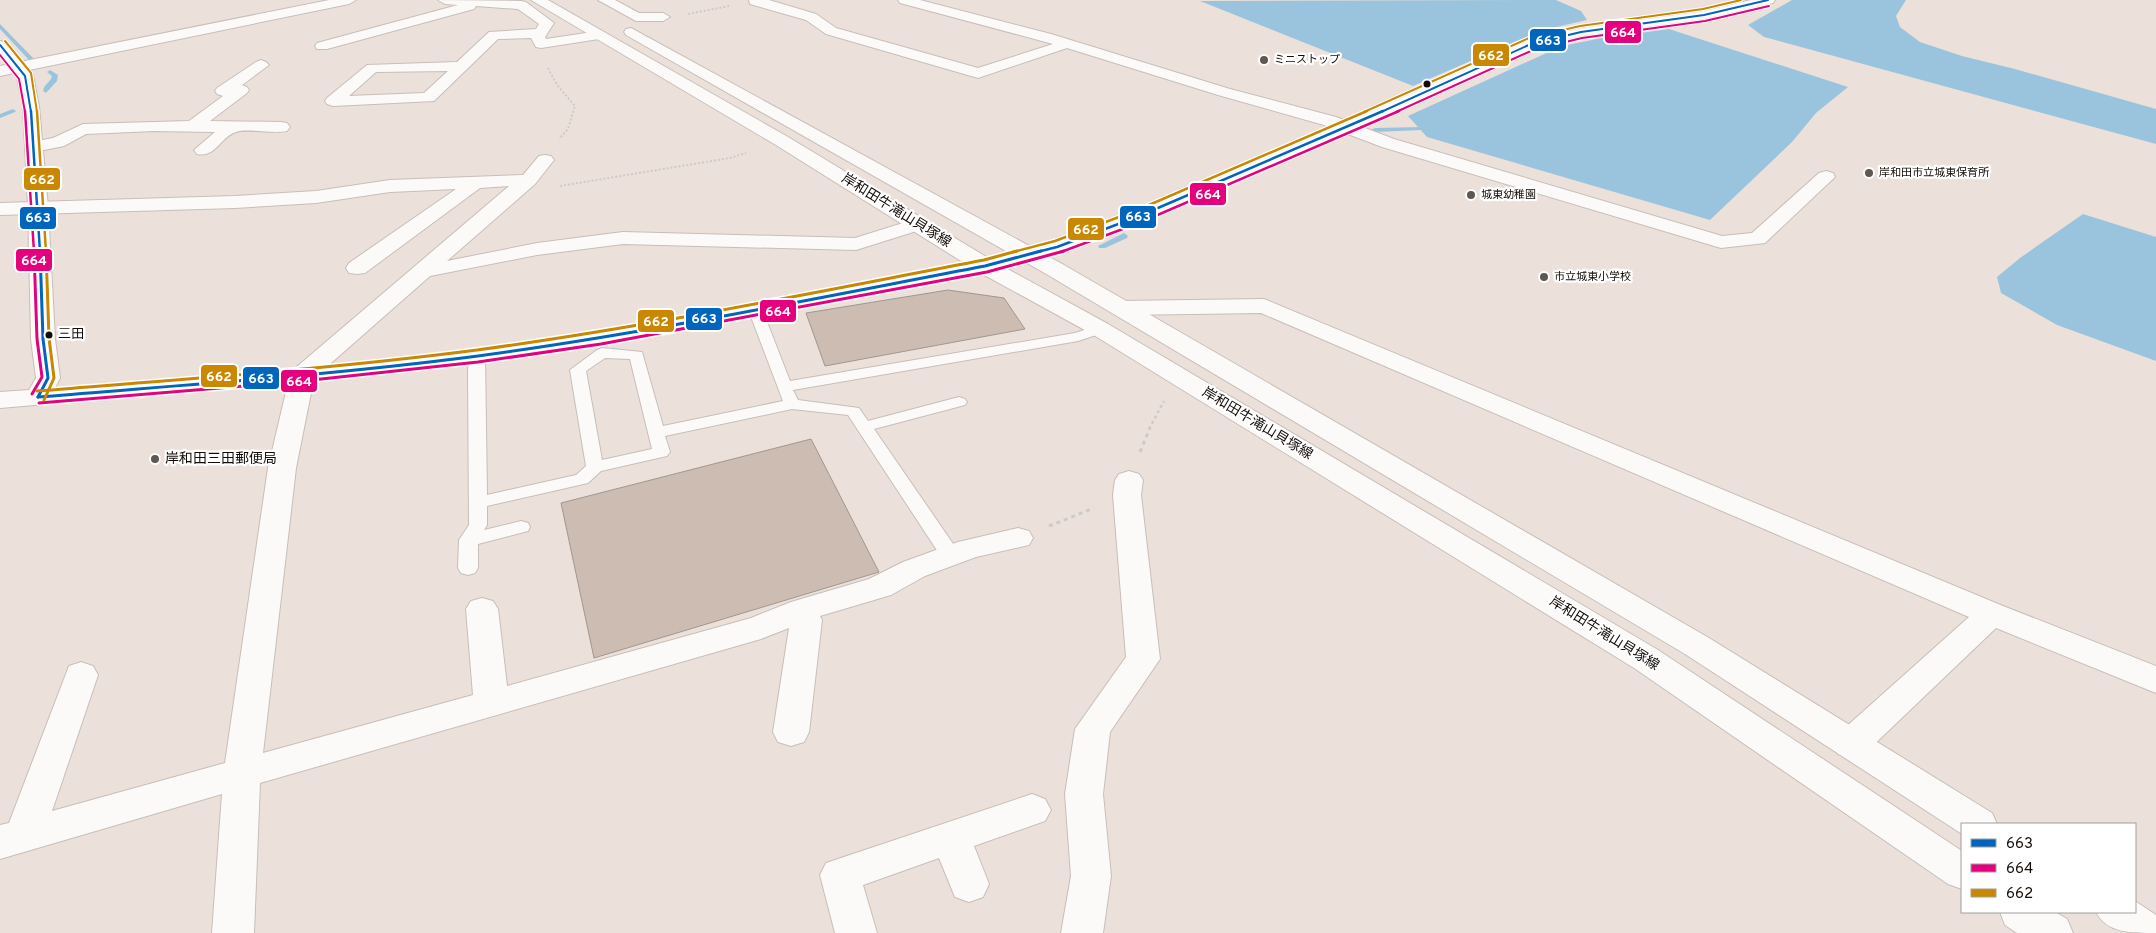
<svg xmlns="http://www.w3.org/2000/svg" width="2156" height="933" font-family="Overpass,'Noto Sans JP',sans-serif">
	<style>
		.water { fill: #9ac4de }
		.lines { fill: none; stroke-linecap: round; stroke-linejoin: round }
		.stream { fill: #9ac4de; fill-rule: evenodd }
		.building { fill: #ccbcb2; stroke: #a09791 }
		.service-casing { stroke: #c7beb8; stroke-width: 2 }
		.minor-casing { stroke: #c7beb8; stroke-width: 2 }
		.secondary-casing { stroke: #c7beb8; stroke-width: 2 }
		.primary-casing { stroke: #c7beb8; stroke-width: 2 }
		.path-far2 { stroke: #cdcbc9; stroke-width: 2; stroke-dasharray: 2 2; stroke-linecap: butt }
		.path-far1 { stroke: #cdcbc9; stroke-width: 2.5; stroke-dasharray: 3 3; stroke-linecap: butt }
		.path { stroke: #cdcbc9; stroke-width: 3; stroke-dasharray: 4 4; stroke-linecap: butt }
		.service { fill: #fcfaf9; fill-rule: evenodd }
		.minor { fill: #fcfaf9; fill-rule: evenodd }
		.secondary { fill: #fcfaf9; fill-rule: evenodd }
		.primary { fill: #fcfaf9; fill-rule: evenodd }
		.bus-1-far2-casing { stroke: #fff; stroke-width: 4 }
		.bus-1-far1-casing { stroke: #fff; stroke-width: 5 }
		.bus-1-casing { stroke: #fff; stroke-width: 6 }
		.bus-2-far2-casing { stroke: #fff; stroke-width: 4 }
		.bus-2-far1-casing { stroke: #fff; stroke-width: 5 }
		.bus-2-casing { stroke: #fff; stroke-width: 6 }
		.bus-3-far2-casing { stroke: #fff; stroke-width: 4 }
		.bus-3-far1-casing { stroke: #fff; stroke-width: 5 }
		.bus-3-casing { stroke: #fff; stroke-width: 6 }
		.bus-1-far2 { stroke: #0065bd; stroke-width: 2 }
		.bus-1-far1 { stroke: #0065bd; stroke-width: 2.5 }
		.bus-1 { stroke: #0065bd; stroke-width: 3 }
		.bus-2-far2 { stroke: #e5007d; stroke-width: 2 }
		.bus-2-far1 { stroke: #e5007d; stroke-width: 2.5 }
		.bus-2 { stroke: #e5007d; stroke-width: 3 }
		.bus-3-far2 { stroke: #c98702; stroke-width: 2 }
		.bus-3-far1 { stroke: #c98702; stroke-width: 2.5 }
		.bus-3 { stroke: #c98702; stroke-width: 3 }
		.poi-dot { fill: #5f5752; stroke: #fff; stroke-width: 2 }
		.bus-dot { fill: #130c08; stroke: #fff; stroke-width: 2 }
		.labels { text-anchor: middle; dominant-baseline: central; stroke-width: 4.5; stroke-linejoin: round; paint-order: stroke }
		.far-poi-label { font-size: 11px; fill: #130c08; stroke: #fff; text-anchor: start }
		.bus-label { font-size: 13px; fill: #130c08; stroke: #fff; text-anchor: start }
		.street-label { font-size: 14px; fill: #130c08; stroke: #fff }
		.poi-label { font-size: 14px; fill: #130c08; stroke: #fff; text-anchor: start }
		.line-badge { stroke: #fff; stroke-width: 2 }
		.badge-label { font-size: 14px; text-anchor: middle; font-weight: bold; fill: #fff }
	</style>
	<rect width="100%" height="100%" fill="#ece1da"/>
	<g class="water">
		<path d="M1556,0l25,11 6,9 -39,9 -27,10 -108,47 -213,-85z"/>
		<path d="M1792,0h114l-10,16 4,11 20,15 42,14 53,13 141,40v35l-392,-107 -16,-12z"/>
		<path d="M1669,29l179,58 -32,26 -24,29 -82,78 -283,-83 -19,-21 154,-70 35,-7z"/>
		<path d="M2083,214l73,23v124l-99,-36 -56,-32 -4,-16 23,-19z"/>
	</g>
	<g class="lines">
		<g class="stream">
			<path d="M0,24l34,35v2h-4l-30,-32z"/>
			<path d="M50,70l8,5 -1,6 -11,12 -3,-2c1,-7 8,-9 9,-15l-5,-4z"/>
			<path d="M13,109l3,2 -1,1 -15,6v-4z"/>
			<path d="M1420,127l4,2 -2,1 -47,2 -4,-2 4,-2z"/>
			<path d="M1124,233l4,3 -1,2 -22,10h-6l-1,-2z"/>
		</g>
	</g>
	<g class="building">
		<path d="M948,290l56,8 21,31 -200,37 -19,-53z"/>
		<path d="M811,439l68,133 -285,86 -33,-155z"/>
	</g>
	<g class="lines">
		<g class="service-casing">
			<path id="service" d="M755,305l5,1 2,3 28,72 285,-48 25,-8 5,1 2,3 -2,3 -27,9 -285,49 5,10 61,8 9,13 91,-24 6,2 2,3 -2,3 -91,24 84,122 3,5 -3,5 -7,1 -7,-1 -96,-146 -56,-6 -127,27 5,16 -3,4 -66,15 -13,12 -101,23v19l-3,5 37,-9 7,2 2,4 -2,4 -50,13v24l-3,5 -7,2 -7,-2 -3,-5 1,-28 10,-15 -1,-154 1,-15 3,-3h10l3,3 2,139 89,-20 10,-9 -16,-96 27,-20 5,-2 40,4 21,74 120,-25 -35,-92 2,-3zM605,358l25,1 22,90 -50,11 -16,-89z"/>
		</g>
		<g class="minor-casing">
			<g id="minor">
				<path d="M329,0h27l-7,4 -349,72v-10z"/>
				<path d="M438,0l83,1 5,1 28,21 -9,14 1,2 53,-8 5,1 2,3 -2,3 -5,1 -58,9 -5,-1 -5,-9 -33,1 -64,62 -101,5 -6,-2 -2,-3 2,-3 40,-33 90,-3 32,-30 47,-3 3,-5 -21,-15 -42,-3 -2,3 -147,40h-10l-2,-3 2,-3 141,-38 -13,-1zM448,71l-24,22 -75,3 27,-24z"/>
				<path d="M598,0h17l24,13h24l7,4 -7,4h-27z"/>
				<path d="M749,0h20l47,14 20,14 142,40 75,-24 -153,-41 -2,-3h22l131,34 179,55 106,28 58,22 328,97 30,-3 67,-60 7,-2 7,2 2,4 -70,66 -44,5 -339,-101 -58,-22 -106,-30 -151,-47 -89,30 -152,-44 -20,-14 -56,-16z"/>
				<path d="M261,60l5,2 3,3 -27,20 5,2 2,3 -2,3 -37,28 71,1 6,1 3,4 -3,4c-15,3 -40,-3 -51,1 -16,5 -20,26 -39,22l-3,-4 21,-18 -61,-1 -68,3 -22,12 -30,6 -6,-1 -3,-4 3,-4 25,-5 30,-14 106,-3 34,-25 -6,-2 -2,-3 2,-3 39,-26z"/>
				<path d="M545,155l6,1 3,4 -19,24 -88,77 90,-18 86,-11 232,6 64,-20 7,2 3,4 -3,4 -70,22 -233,-6 -86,11 -107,21 -116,102 -18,90 -33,285 210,-58 -7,-86 5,-8 11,-3 11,3 5,8 9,77 244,-68 40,-16 78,-23 34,-17 55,-20 60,-14 11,3 4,7 -4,7 -53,12 -51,19 -34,19 -71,21 2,4 -13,112 -5,10 -13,4 -13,-4 -5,-10 16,-104 -28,11 -501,144 -6,150h-42l10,-139 -222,65v-34l9,-2 60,-157 12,-4 12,4 5,9 -46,136 173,-48 43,-295 22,-93 3,-5 216,-184 -29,2 -115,85 -8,1 -8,-1 -3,-5 3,-5 107,-74 -66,3 -74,11 -81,5 -235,7v-12l235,-7 81,-5 74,-11 133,-5 16,-19z"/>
				<path d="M1264,299l739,307 153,60v27l-160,-65 -132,126 -13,4 -13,-4 -5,-10 5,-10 131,-117 -708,-304 -141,2 -8,-2 -3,-5 3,-5 8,-2z"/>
				<path d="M1129,471l10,3 4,6 -2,15 19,164 -50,73 -7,62 8,82 -8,57h-42l10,-57 -6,-82 10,-65 51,-72 -13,-162 2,-15 4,-6z"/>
				<path d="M1032,794l13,5 6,11 -6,11 -71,25 15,38 -6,13 -14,5 -14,-5 -16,-39 -76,27 14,48h-42l-15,-58 6,-12z"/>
			</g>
		</g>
		<g class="secondary-casing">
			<path id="secondary" d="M1751,0h24l-2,3 -69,16 -123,17 -45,11 -196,90 -196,84 -80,30 -79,21 -385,73 -123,18 -175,19 -302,26v-16l29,-2 7,-12 -5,-39 -3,-132 -5,-101 -6,-29 -17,-22v-14l5,1 28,34 6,30 9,101 7,132 5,39 -5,10 247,-20 175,-19 123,-18 384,-71 66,-17 80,-30 198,-84 198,-88 55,-13 123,-17z"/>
		</g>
		<g class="primary-casing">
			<g id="primary">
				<path d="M531,0h17l240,137 205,124 115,63 550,326 304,201v38l-14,-5 -314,-216 -542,-334 -115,-63 -201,-126z"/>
				<path d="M631,28l433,237 645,373 283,175 5,11h-35v10l-277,-180 -637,-379 -422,-240 -2,-3 2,-3z"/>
				<path d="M2135,901l21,14v18c-26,0 -49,0 -60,-21h39z"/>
				<path d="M2000,912h55l12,7 6,14h-56l-12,-8z"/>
			</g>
		</g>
		<g class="path-far2">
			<path d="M688,14l41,-8"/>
			<path d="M548,68l9,17 18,21 -7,23 -9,10"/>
			<path d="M560,186l170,-28 16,-5"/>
		</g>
		<path class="path-far1" d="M1149,429l15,-28"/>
		<g class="path">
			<path d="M1140,452l10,-24"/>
			<path d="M1049,526l45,-18"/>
		</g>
		<use href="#service" class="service"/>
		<use href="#minor" class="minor"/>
		<use href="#secondary" class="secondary"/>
		<use href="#primary" class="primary"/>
		<g class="bus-1-far2-casing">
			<g id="bus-1-far2">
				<path d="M0,45l25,31 6,36"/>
				<path d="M1381,112l150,-68 50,-12 123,-17 64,-15"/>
			</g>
		</g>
		<g class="bus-1-far1-casing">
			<g id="bus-1-far1">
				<path d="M31,111l9,141"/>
				<path d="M1037,252l20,-5 80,-30 246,-106"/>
			</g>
		</g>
		<g class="bus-1-casing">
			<g id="bus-1">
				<path d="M38,397l10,-19 -5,-39 -3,-88"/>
				<path d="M38,397c147,-12 294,-22 440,-41 170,-23 339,-58 507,-90l56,-15"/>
			</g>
		</g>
		<g class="bus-2-far2-casing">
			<g id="bus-2-far2">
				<path d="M0,55l19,24 6,33"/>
				<path d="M1396,112l137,-62 49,-12 123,-17 64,-15"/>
			</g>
		</g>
		<g class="bus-2-far1-casing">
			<g id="bus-2-far1">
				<path d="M25,111l9,141"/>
				<path d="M1061,252l78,-29 260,-112"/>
			</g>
		</g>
		<g class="bus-2-casing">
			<g id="bus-2">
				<path d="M32,394l10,-17 -5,-38 -3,-88"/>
				<path d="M39,403l264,-22 175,-19 123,-18 386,-72 77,-21"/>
			</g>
		</g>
		<g class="bus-3-far2-casing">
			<g id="bus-3-far2">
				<path d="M5,41l26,32 6,39"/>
				<path d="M1364,112l165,-74 51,-12 123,-17 38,-9"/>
			</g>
		</g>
		<g class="bus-3-far1-casing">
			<g id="bus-3-far1">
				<path d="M37,111l9,141"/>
				<path d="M1013,252l42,-11 80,-30 232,-100"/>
			</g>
		</g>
		<g class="bus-3-casing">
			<g id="bus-3">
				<path d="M37,391c147,-12 294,-22 440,-41 170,-23 339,-58 507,-90l33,-9"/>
				<path d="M44,400l10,-22 -5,-40 -3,-87"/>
			</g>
		</g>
		<use href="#bus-1-far2" class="bus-1-far2"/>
		<use href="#bus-1-far1" class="bus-1-far1"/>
		<use href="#bus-1" class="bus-1"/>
		<use href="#bus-2-far2" class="bus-2-far2"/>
		<use href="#bus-2-far1" class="bus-2-far1"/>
		<use href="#bus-2" class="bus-2"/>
		<use href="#bus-3-far2" class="bus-3-far2"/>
		<use href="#bus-3-far1" class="bus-3-far1"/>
		<use href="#bus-3" class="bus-3"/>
	</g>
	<g class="poi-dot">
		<circle cx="1264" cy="60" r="5"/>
		<circle cx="1869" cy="173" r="5"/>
		<circle cx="1471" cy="195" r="5"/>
		<circle cx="1544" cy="277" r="5"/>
		<circle cx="155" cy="459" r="5"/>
	</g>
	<g class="bus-dot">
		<circle cx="1427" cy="84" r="4.5"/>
		<circle cx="49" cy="335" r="4.5"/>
	</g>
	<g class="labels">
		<g class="far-poi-label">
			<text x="1274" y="60">ミニストップ</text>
			<text x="1879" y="173">岸和田市立城東保育所</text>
			<text x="1481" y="195">城東幼稚園</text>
			<text x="1554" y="277">市立城東小学校</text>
		</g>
		<g class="bus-label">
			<text x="58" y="335">三田</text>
		</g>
		<g class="street-label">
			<text transform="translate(896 211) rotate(32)">岸和田牛滝山貝塚線</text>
			<text transform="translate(1257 424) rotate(31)">岸和田牛滝山貝塚線</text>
			<text transform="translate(1604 634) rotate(32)">岸和田牛滝山貝塚線</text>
		</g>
		<g class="poi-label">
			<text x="165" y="459">岸和田三田郵便局</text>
		</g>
	</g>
	<g class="line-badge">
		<rect x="1604" y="20" width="38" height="24" rx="5" fill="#e5007d"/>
		<rect x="1529" y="28" width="38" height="24" rx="5" fill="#0065bd"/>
		<rect x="1472" y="43" width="38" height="24" rx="5" fill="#c98702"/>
		<rect x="23" y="167" width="38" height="24" rx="5" fill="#c98702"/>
		<rect x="1189" y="182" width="38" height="24" rx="5" fill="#e5007d"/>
		<rect x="1119" y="205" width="38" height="24" rx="5" fill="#0065bd"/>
		<rect x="19" y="206" width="38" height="24" rx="5" fill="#0065bd"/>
		<rect x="1067" y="217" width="38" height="24" rx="5" fill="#c98702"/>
		<rect x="15" y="248" width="38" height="24" rx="5" fill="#e5007d"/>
		<rect x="759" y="299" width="38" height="24" rx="5" fill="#e5007d"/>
		<rect x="685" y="307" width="38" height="24" rx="5" fill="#0065bd"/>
		<rect x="637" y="309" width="38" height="24" rx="5" fill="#c98702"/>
		<rect x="200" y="364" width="38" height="24" rx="5" fill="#c98702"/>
		<rect x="242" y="366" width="38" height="24" rx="5" fill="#0065bd"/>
		<rect x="280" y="369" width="38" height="24" rx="5" fill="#e5007d"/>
	</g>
	<g class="badge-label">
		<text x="1623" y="37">664</text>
		<text x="1548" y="45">663</text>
		<text x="1491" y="60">662</text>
		<text x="42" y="184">662</text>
		<text x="1208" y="199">664</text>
		<text x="1138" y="221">663</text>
		<text x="38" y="222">663</text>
		<text x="1086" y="234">662</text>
		<text x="34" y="265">664</text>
		<text x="778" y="316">664</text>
		<text x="704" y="323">663</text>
		<text x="656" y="326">662</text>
		<text x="219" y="381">662</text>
		<text x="261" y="383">663</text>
		<text x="299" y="386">664</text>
	</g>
	<rect x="1961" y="823" width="175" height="90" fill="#ffffff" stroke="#a19e9c"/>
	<rect x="1971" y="839" width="25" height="8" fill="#0065bd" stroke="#a19e9c"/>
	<text x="2006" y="848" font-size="15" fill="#130c08">663</text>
	<rect x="1971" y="864" width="25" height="8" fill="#e5007d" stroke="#a19e9c"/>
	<text x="2006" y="873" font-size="15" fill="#130c08">664</text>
	<rect x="1971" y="889" width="25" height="8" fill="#c98702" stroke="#a19e9c"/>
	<text x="2006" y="898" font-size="15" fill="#130c08">662</text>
</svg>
